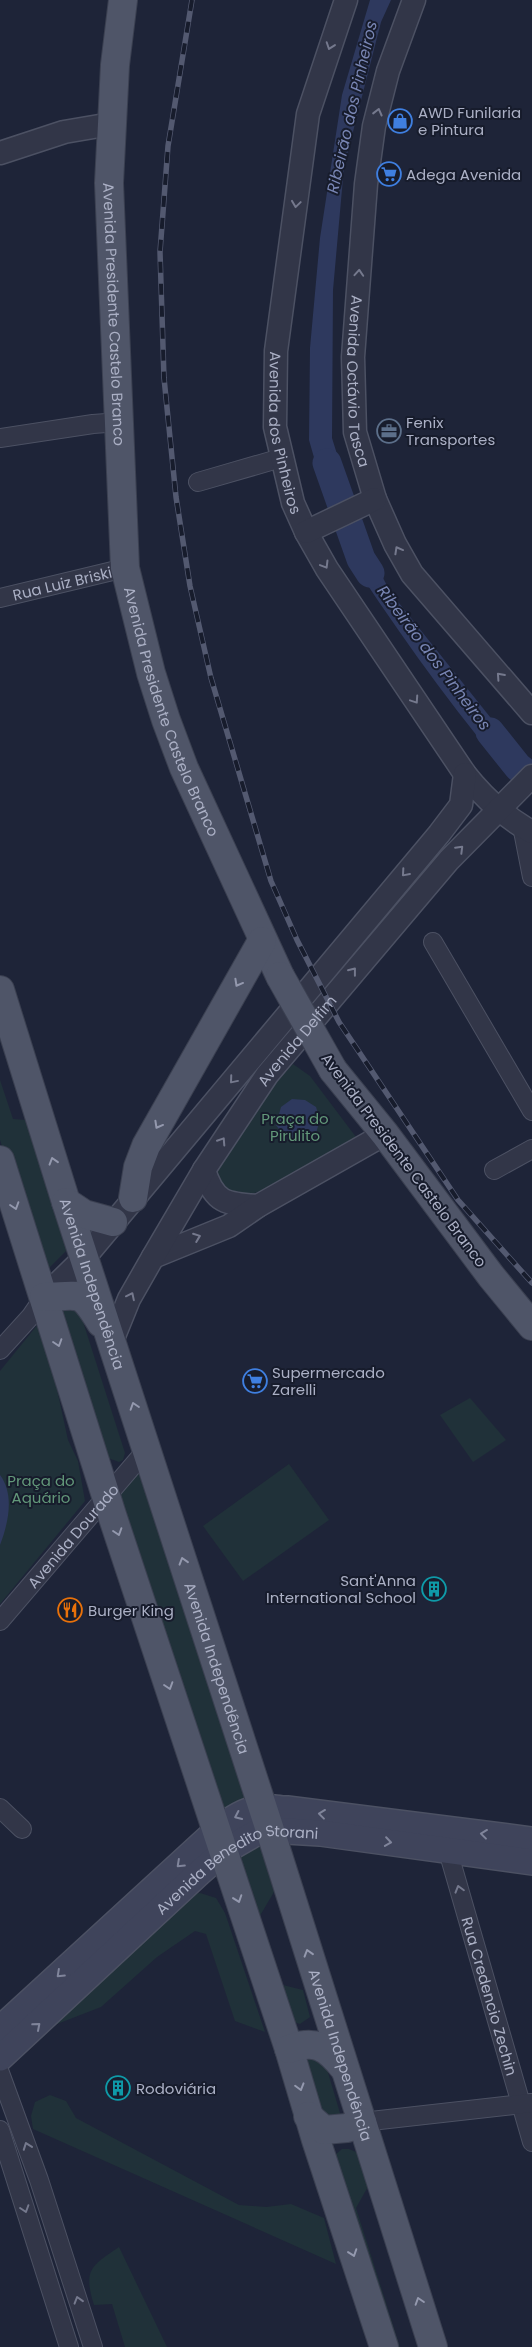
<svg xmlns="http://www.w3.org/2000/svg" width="532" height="2347" font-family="Poppins,sans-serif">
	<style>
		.green { fill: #203139 }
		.water { fill: #2e395e }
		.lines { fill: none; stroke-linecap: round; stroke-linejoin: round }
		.river { stroke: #2e395e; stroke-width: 29 }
		.minor-casing { stroke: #4c5163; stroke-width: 20 }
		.tertiary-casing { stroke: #4c5163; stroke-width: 25 }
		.secondary-casing { stroke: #4c5163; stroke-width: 28 }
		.primary-casing { stroke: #3b4051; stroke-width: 30 }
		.minor { stroke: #323648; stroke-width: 18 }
		.tertiary { stroke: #323648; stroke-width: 22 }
		.secondary { stroke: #3f445b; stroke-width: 25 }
		.primary { stroke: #4f5568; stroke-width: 28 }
		.rail-casing { stroke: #535970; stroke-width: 5.5 }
		.rail { stroke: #171c2c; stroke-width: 4; stroke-dasharray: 11; stroke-linecap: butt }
		.primary-bridge-casing { stroke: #3b4051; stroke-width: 30; stroke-linecap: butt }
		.primary-bridge { stroke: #4f5568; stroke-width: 28 }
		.oneway { stroke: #75798d }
		.oneway2 { stroke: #9499ae }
		.oneway3 { stroke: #80859b }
		.labels { text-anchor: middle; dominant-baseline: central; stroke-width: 4; stroke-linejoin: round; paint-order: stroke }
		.poi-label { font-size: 15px; fill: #abb0c5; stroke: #171c2c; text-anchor: start }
		.street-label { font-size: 15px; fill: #abb0c5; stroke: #171c2c }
		.park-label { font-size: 15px; fill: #629779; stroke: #171c2c }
		.water-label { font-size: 16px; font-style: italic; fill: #7986b4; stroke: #171c2c }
	</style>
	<rect width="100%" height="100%" fill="#1e2438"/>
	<g class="green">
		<path d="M293,1064l17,12 49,65 -95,49 -23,7 -25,-7 -2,-22 60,-84z"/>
		<path d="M0,1080l13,39 13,1 41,130 -24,24 -43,-134z"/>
		<path d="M78,1306l47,147 -2,7 -4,2 -11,-4 -48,-149z"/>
		<path d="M39,1323l14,48 15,69 10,21 7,40 -85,103v-233z"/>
		<path d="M470,1398l36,42 -33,22 -33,-47z"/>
		<path d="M289,1464l40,56 -86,61 -40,-55z"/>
		<path d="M138,1471l106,318 1,10 -27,15 -105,-316z"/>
		<path d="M260,1846l14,46 -16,27 21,65 24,6 7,27 -10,7 -12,-4 -6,-5 -45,-141 2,-18z"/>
		<path d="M200,1893l16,5 9,15 40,119 -30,-11 -29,-87 -11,-3 -38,26 -56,50 -49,19 139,-131z"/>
		<path d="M301,2056l23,3 16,54 -1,6 -17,4z"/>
		<path d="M50,2095l16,6 10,17 163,87 27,2 25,-3 33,14 12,46 -303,-135 -2,-13 4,-14z"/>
		<path d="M342,2149h7l12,5 9,29 -14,25 44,139h-11l-55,-191z"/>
		<path d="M119,2247l48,100h-42l-13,-43 -18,1c-11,-35 -3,-39 25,-58z"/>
	</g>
	<g class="water">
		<path d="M370,0h21l-10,22 -37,145 -11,123 -1,148 18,58 -23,7 -18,-63 1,-92 10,-110 22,-143z"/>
		<path d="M360,535l31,58 131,164 -17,13c-60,-71 -113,-147 -164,-225z"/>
		<path d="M292,1099l13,1 11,7 4,13 -4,13 -13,9 -17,-3 -10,-14 5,-18z"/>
		<path d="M0,1475c15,20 8,49 0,70z"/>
	</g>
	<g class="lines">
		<g class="river">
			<path d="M327,463l34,96 9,14"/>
			<path d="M490,732l28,35 14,11"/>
		</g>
		<g class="minor-casing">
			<g id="minor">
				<path d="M0,438l93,-14 27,-2"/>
				<path d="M198,482l83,-24"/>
				<path id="s1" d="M0,598l125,-30"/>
				<path d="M522,826l10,51"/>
				<path d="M433,942l99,169"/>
				<path d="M494,1170l38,-21"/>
				<path d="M0,1350l31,-34 13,-19"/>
				<path id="s2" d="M0,1621l147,-172"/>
				<path d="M0,1808l22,21"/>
				<path id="s3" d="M448,1851l84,291"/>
				<path d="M0,2073l39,107 54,167"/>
				<path d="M362,2122l169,-19"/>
				<path d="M0,2130l69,217"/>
			</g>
		</g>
		<g class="tertiary-casing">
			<g id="tertiary">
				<path id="s4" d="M346,0l-38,114 -32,237 -1,76 18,76 13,29 21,37 138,205c19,24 41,44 67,58"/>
				<path id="s5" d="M414,0l-26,71 -14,55 -8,58 -13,173 2,75 20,67 20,45 17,30 120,139"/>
				<path d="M0,153l64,-21 47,-8"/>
				<path d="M306,532l69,-33"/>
				<path d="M204,1170c10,33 22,34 54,36"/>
				<path d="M153,1257l76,-31 29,-20 127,-72"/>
				<path d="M44,1297l41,-40 354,-423 22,-29 4,-31"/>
				<path id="s6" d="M112,1341l17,-42 24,-42 51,-87 63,-95 182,-215 83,-84"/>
			</g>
		</g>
		<g class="secondary-casing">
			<g id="secondary">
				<path d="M0,2029l216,-198c13,-11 30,-22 47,-24 8,0 17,2 24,2l245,31"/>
				<path id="s7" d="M0,2058l199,-185 24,-21 31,-18 16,-4 50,3 212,29"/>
			</g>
		</g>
		<g class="primary-casing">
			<g id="primary">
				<path id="s8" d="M123,0l-8,65 -6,118 16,385 26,105 15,47 18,48 96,208"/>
				<path id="s9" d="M0,990l66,212 204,628 163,517"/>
				<path d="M333,1070l52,64 106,142 41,50"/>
				<path d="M0,1160l112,355 177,534 27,91 68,207"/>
				<path d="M133,1198l5,-31 8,-21 116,-205"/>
				<path d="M66,1202l18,12 29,8"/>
				<path d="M44,1297c38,-1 36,-8 57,26"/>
				<path d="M289,2049c26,-10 38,-2 54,18"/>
				<path d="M308,2116l16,14 23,-2 15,-6"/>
			</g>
		</g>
		<use href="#minor" class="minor"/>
		<use href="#tertiary" class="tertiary"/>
		<use href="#secondary" class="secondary"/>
		<use href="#primary" class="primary"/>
		<g class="rail-casing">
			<path id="rail" d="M192,0l-24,146 -8,106 4,126 12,119 14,89 21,92 60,203 26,59 42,82 119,178 74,83"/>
		</g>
		<use href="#rail" class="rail"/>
		<g class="primary-bridge-casing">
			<path id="primary-bridge" d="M280,976l53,94"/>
		</g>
		<use href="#primary-bridge" class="primary-bridge"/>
	</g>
	<defs><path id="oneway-chevron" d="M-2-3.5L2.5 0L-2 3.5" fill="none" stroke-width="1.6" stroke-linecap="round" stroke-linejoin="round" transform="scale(1.25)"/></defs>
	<g class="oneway">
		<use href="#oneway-chevron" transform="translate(330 46) rotate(109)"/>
		<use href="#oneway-chevron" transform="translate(378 112) rotate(-76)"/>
		<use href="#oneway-chevron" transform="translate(296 204) rotate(98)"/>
		<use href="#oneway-chevron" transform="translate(359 273) rotate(-86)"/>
		<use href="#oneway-chevron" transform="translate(398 550) rotate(-119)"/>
		<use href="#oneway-chevron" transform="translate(325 565) rotate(59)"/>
		<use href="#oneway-chevron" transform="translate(500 676) rotate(-132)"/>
		<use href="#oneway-chevron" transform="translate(415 700) rotate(56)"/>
		<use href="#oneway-chevron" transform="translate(460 849) rotate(-45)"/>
		<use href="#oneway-chevron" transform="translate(405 873) rotate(131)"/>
		<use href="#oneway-chevron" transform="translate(353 971) rotate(-52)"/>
		<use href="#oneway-chevron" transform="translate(233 1080) rotate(130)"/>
		<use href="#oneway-chevron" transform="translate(222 1141) rotate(-57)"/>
		<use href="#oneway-chevron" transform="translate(197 1237) rotate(-21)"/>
		<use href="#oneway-chevron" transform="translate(131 1296) rotate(-64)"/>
		<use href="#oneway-chevron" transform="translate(459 1889) rotate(-106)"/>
		<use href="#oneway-chevron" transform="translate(27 2146) rotate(-110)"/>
		<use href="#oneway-chevron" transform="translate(25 2209) rotate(72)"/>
		<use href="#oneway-chevron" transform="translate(78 2300) rotate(-107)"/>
	</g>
	<g class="oneway2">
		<use href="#oneway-chevron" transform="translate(238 983) rotate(119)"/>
		<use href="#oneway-chevron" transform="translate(158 1125) rotate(119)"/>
		<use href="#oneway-chevron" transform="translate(53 1161) rotate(-107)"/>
		<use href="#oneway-chevron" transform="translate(15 1206) rotate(72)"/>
		<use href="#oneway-chevron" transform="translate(58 1343) rotate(72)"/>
		<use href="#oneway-chevron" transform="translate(134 1406) rotate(-108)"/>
		<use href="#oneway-chevron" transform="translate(118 1532) rotate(72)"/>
		<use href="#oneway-chevron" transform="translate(183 1561) rotate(-107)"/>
		<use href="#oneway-chevron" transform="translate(169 1686) rotate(72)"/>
		<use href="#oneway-chevron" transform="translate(238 1899) rotate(71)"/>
		<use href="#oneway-chevron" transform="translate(308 1953) rotate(-107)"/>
		<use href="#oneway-chevron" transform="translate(300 2087) rotate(74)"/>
		<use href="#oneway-chevron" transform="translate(353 2253) rotate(71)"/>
		<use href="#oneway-chevron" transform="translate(419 2301) rotate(-108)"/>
	</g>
	<g class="oneway3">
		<use href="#oneway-chevron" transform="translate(322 1814) rotate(-173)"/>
		<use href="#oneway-chevron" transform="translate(238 1816) rotate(155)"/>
		<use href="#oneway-chevron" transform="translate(484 1834) rotate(-173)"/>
		<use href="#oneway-chevron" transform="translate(388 1842) rotate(8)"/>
		<use href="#oneway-chevron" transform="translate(180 1864) rotate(137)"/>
		<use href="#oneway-chevron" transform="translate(60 1974) rotate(137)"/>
		<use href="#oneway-chevron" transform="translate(37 2026) rotate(-41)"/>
	</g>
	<defs>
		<g id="shop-ring" transform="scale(1.25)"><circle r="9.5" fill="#171c2c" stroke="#3f7fe0" stroke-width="1.5"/><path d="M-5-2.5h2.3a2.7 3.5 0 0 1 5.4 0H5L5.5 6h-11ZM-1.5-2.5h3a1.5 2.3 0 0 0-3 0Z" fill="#3f7fe0"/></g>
		<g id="supermarket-ring" transform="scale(1.25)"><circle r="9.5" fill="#171c2c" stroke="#3f7fe0" stroke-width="1.5"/><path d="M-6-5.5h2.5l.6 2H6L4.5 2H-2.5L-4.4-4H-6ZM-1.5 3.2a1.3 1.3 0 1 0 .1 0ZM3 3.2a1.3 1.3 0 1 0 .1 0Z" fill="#3f7fe0"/></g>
		<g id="office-ring" transform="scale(1.25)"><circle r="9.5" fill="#171c2c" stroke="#5c6f8a" stroke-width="1.5"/><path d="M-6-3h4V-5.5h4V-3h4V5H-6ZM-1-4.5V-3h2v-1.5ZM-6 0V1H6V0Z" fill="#5c6f8a"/></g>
		<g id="building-ring" transform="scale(1.25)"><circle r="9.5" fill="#171c2c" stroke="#0f9aa8" stroke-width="1.5"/><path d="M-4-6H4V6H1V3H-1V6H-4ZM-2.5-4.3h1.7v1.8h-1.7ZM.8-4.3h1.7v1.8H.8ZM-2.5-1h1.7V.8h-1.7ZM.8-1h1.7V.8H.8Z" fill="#0f9aa8"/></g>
		<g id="restaurant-ring" transform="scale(1.25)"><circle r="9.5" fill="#171c2c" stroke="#e8710a" stroke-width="1.5"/><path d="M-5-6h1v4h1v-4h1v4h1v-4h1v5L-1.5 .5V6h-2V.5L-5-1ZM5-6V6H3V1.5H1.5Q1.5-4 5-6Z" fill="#e8710a"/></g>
	</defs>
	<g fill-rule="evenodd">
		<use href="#shop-ring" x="400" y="121"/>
		<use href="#supermarket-ring" x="389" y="174"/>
		<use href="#office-ring" x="389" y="431"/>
		<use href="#supermarket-ring" x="255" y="1381"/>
		<use href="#building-ring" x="434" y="1589"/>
		<use href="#restaurant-ring" x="70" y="1610"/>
		<use href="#building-ring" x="118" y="2088"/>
	</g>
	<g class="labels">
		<g class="poi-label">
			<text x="418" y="112">AWD Funilaria<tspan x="418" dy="17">e Pintura</tspan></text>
			<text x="406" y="174">Adega Avenida</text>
			<text x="406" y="422">Fenix<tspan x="406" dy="17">Transportes</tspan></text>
			<text x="272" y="1372">Supermercado<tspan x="272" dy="17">Zarelli</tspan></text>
			<text x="416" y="1580" text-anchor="end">Sant'Anna<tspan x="416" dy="17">International School</tspan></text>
			<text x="88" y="1610">Burger King</text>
			<text x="136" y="2088">Rodoviária</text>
		</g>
		<g class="street-label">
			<text stroke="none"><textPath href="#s8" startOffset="315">Avenida Presidente Castelo Branco</textPath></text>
			<text stroke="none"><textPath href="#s5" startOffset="389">Avenida Octávio Tasca</textPath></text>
			<text stroke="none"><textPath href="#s4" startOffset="442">Avenida dos Pinheiros</textPath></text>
			<text stroke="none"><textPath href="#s1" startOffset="64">Rua Luiz Briski</textPath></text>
			<text stroke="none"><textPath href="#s8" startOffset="720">Avenida Presidente Castelo Branco</textPath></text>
			<text stroke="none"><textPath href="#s6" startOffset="354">Avenida Delfim</textPath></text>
			<text transform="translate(404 1160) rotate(53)">Avenida Presidente Castelo Branco</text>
			<text stroke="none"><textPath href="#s9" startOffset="308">Avenida Independência</textPath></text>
			<text stroke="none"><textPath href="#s2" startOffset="112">Avenida Dourado</textPath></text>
			<text stroke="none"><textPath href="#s9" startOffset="712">Avenida Independência</textPath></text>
			<text stroke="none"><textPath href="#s7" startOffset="310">Avenida Benedito Storani</textPath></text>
			<text stroke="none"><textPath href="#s3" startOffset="151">Rua Credencio Zechin</textPath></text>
			<text stroke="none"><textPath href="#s9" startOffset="1118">Avenida Independência</textPath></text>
		</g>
		<g class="park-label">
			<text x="295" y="1118">Praça do<tspan x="295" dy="17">Pirulito</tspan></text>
			<text x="41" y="1480">Praça do<tspan x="41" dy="17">Aquário</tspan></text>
		</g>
		<g class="water-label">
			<text transform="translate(352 107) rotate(-77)">Ribeirão dos Pinheiros</text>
			<text transform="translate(434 658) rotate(53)">Ribeirão dos Pinheiros</text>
		</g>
	</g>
</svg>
